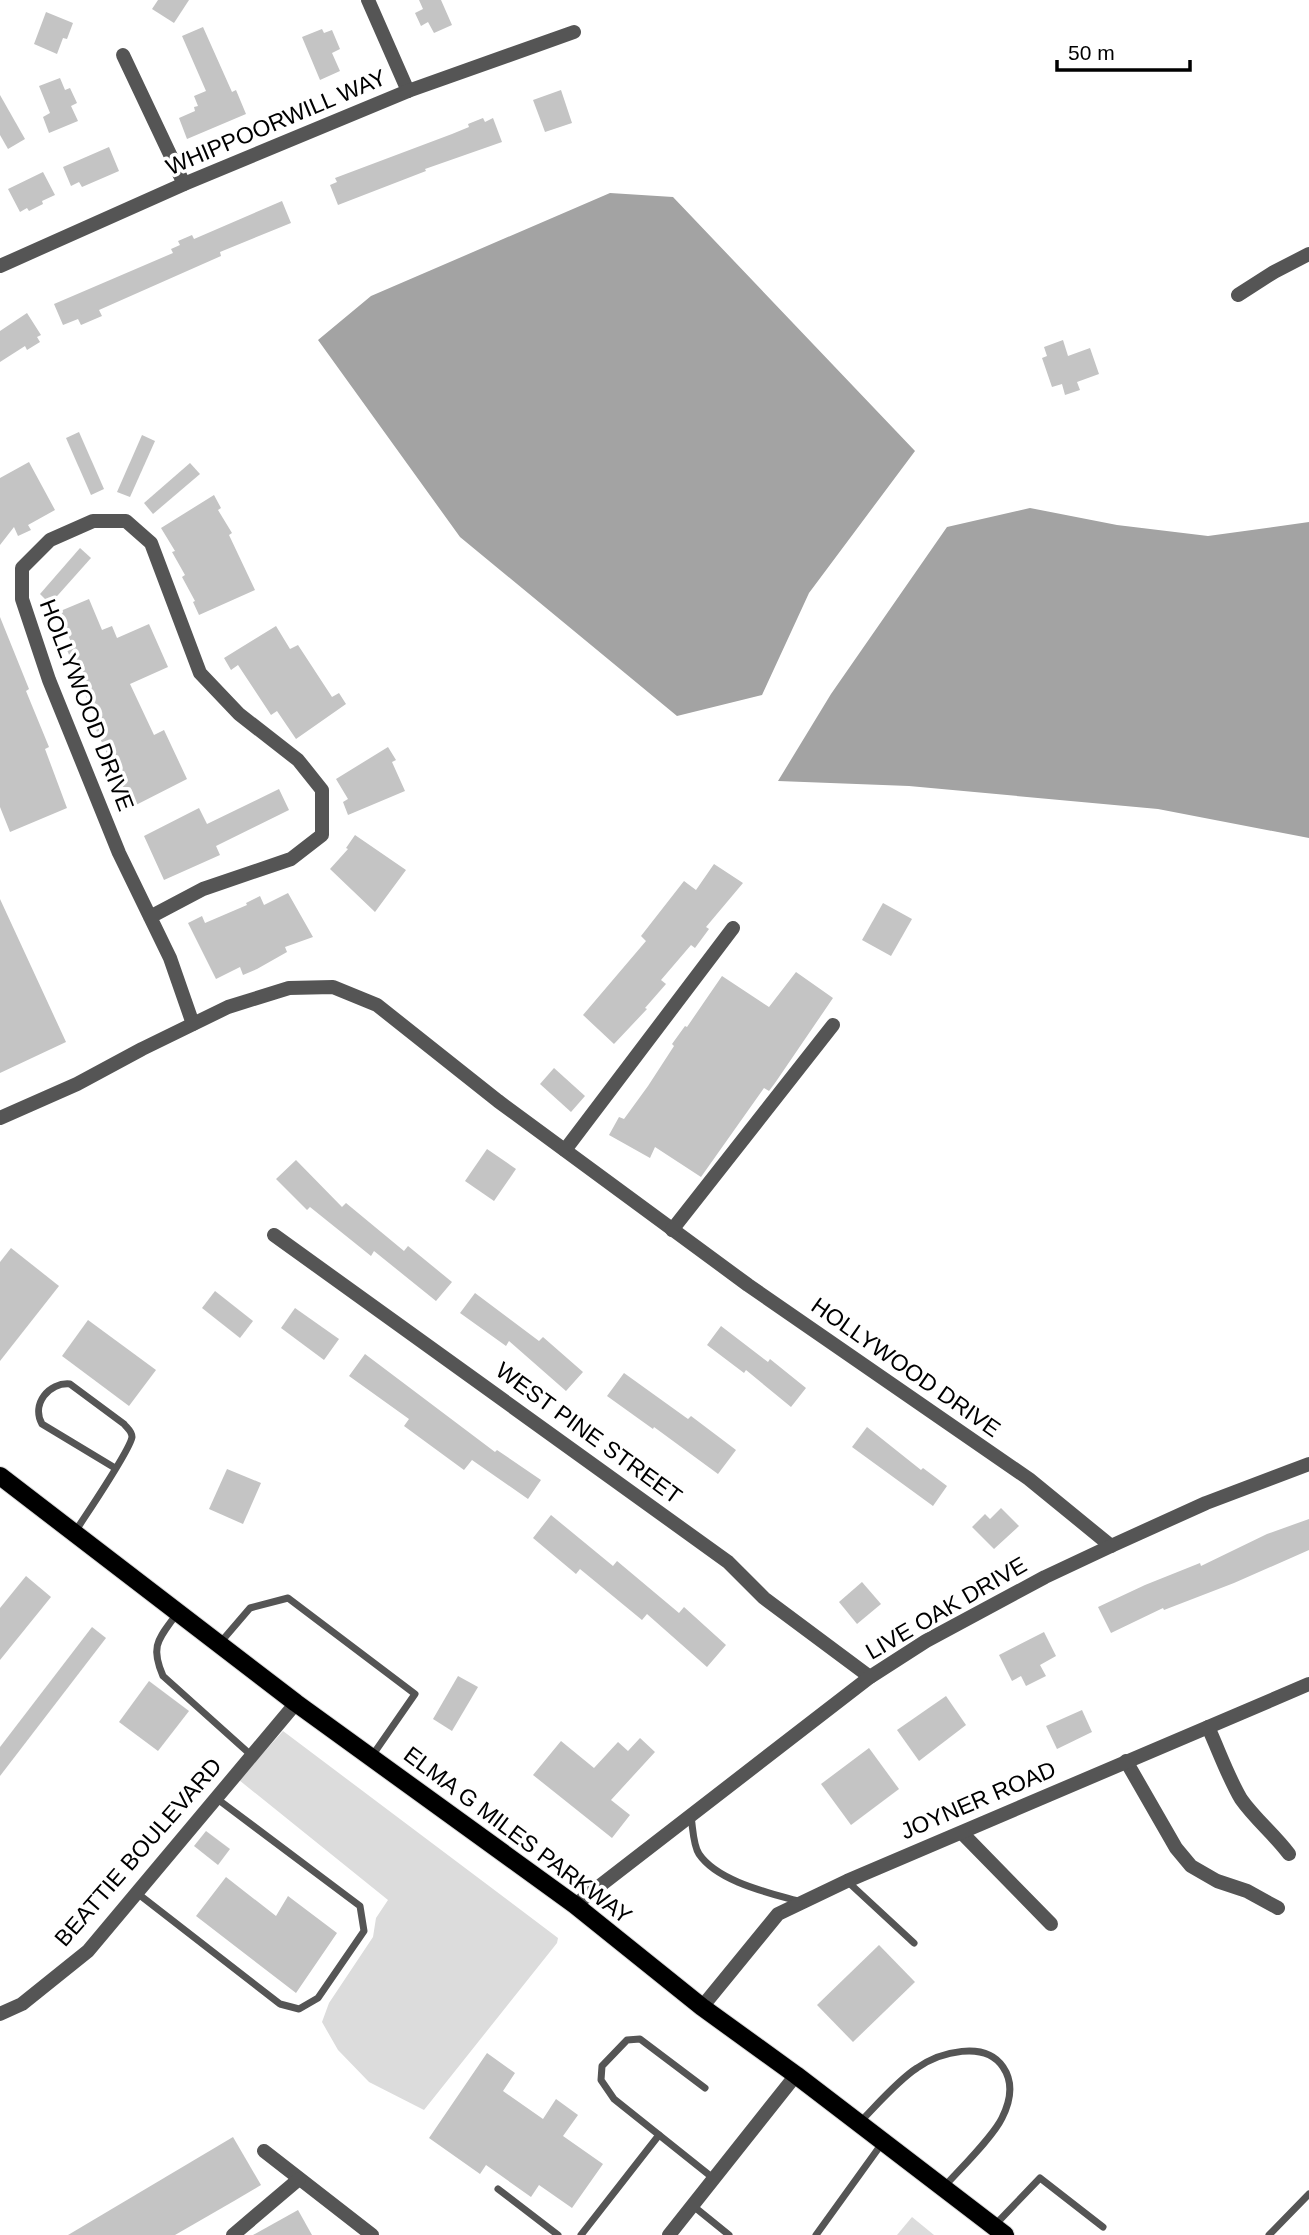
<svg xmlns="http://www.w3.org/2000/svg" width="1309" height="2235" font-family="Arial,sans-serif">
	<style>
		.green { fill: #dcdcdc }
		.water { fill: #a3a3a3 }
		.building { fill: #c4c4c4 }
		.lines { fill: none; stroke-linecap: round; stroke-linejoin: round }
		.primary-casing { stroke: #dbdbdb; stroke-width: 20 }
		.service { stroke: #555; stroke-width: 7 }
		.minor { stroke: #555; stroke-width: 14 }
		.tertiary { stroke: #555; stroke-width: 14 }
		.primary { stroke: #000; stroke-width: 18 }
		.labels { text-anchor: middle; dominant-baseline: central; stroke-width: 7; stroke-linejoin: round; paint-order: stroke }
		.street-label { font-size: 23px; fill: #000; stroke: #fff }
	</style>
	<rect width="100%" height="100%" fill="#fff"/>
	<g class="green">
		<path d="M283,1731l275,207 -1,5 -133,167 -55,-28 -31,-32 -16,-28 7,-19 44,-66 3,-19 12,-18 -149,-120z"/>
		<path d="M912,2217l22,18h-37z"/>
	</g>
	<g class="water">
		<path d="M610,193l63,4 242,254 -106,142 -47,102 -85,21 -217,-179 -142,-197 53,-44z"/>
		<path d="M1030,508l87,17 91,11 101,-14v316l-151,-29 -249,-23 -131,-5 53,-87 116,-167z"/>
	</g>
	<g class="building">
		<path d="M158,0h31l-15,23 -22,-14z"/>
		<path d="M419,0h22l11,25 -18,8 -6,-11 -7,4 -6,-13 8,-4z"/>
		<path d="M46,12l27,11 -6,16 -4,-1 -6,16 -23,-10z"/>
		<path d="M203,27l29,65 4,-2 10,24 -59,25 -8,-21 16,-7 -1,-4 4,-1 -4,-10 12,-5 -24,-55z"/>
		<path d="M322,29l2,4 8,-3 8,19 -8,4 8,18 -20,9 -18,-43z"/>
		<path d="M60,78l5,12 5,-2 7,15 -6,3 7,15 -29,12 -6,-16 7,-4 -11,-27z"/>
		<path d="M561,90l11,33 -27,9 -12,-32z"/>
		<path d="M0,95l25,44 -17,10 -8,-14z"/>
		<path d="M483,118l2,4 8,-4 9,24 -77,27 1,2 -88,34 -8,-20 7,-3 -2,-4 117,-44 17,-7 -1,-3z"/>
		<path d="M109,147l10,24 -37,16 -3,-5 -8,4 -8,-19z"/>
		<path d="M43,172l12,23 -13,6 1,3 -14,7 -2,-3 -7,4 -12,-23z"/>
		<path d="M282,201l9,22 -71,29 1,4 -122,54 3,6 -21,9 -3,-6 -15,6 -9,-21 119,-51 -2,-4 9,-4 -2,-4 14,-6 2,4z"/>
		<path d="M27,313l14,22 -4,2 3,5 -13,8 -2,-4 -25,16v-31z"/>
		<path d="M1063,340l5,16 22,-8 9,26 -22,8 3,8 -15,5 -3,-11 -10,3 -10,-29 5,-2 -3,-9z"/>
		<path d="M79,432l25,57 -13,6 -25,-57z"/>
		<path d="M142,435l13,6 -25,56 -13,-5z"/>
		<path d="M29,462l26,48 -27,15 3,5 -13,6 -4,-9 -14,18v-67z"/>
		<path d="M190,463l10,11 -47,40 -9,-11z"/>
		<path d="M214,495l7,13 -3,2 14,23 -3,2 26,55 -56,25 -6,-13 2,-1 -13,-24 3,-2 -13,-23 3,-1 -14,-23z"/>
		<path d="M80,548l11,10 -41,46 -10,-10z"/>
		<path d="M89,599l13,31 10,-4 5,12 32,-14 19,43 -38,17 24,51 10,-5 23,49 -55,28 -41,-88 4,-1 -30,-73 6,-3 -13,-30z"/>
		<path d="M0,617l29,72 -3,2 23,56 -4,2 22,59 -57,24 -10,-25z"/>
		<path d="M276,626l14,23 8,-4 34,52 7,-4 7,11 -50,35 -19,-28 -6,4 -33,-50 -7,5 -7,-12z"/>
		<path d="M388,747l8,13 -4,2 13,29 -57,24 -5,-13 5,-3 -12,-20z"/>
		<path d="M279,789l10,21 -73,36 4,9 -56,25 -20,-44 55,-28 8,16z"/>
		<path d="M355,835l51,35 -31,42 -45,-43 18,-20 -2,-1z"/>
		<path d="M714,864l29,19 -37,44 3,2 -14,19 -4,-3 -30,35 5,4 -21,24 2,1 -33,35 -31,-29 63,-74 -5,-5 43,-55 12,9z"/>
		<path d="M288,893l25,44 -28,10 2,5 -30,17 -14,6 -3,-8 -24,12 -28,-56 14,-7 3,7 42,-18 -1,-2 14,-7 4,9z"/>
		<path d="M0,899l66,143 -66,31z"/>
		<path d="M883,903l29,16 -21,37 -29,-16z"/>
		<path d="M796,972l37,26 -58,85 -6,8 -5,-3 -63,89 -46,-30 -5,11 -41,-23 10,-18 5,2 24,-33 26,-40 -2,-2 13,-18 2,1 35,-51 47,31z"/>
		<path d="M554,1068l31,28 -14,16 -31,-28z"/>
		<path d="M487,1149l29,20 -22,32 -29,-20z"/>
		<path d="M296,1160l46,47 4,-4 58,48 4,-5 44,36 -16,19 -62,-50 -3,5 -61,-49 -3,3 -31,-31z"/>
		<path d="M11,1248l48,38 -59,75v-99z"/>
		<path d="M215,1291l38,30 -13,17 -38,-30z"/>
		<path d="M475,1293l64,48 4,-4 40,35 -17,19 -57,-50 -3,5 -46,-33z"/>
		<path d="M295,1308l44,31 -15,21 -43,-32z"/>
		<path d="M88,1320l68,50 -27,36 -67,-50z"/>
		<path d="M721,1326l47,36 2,-3 36,29 -15,19 -45,-37 -2,3 -37,-28z"/>
		<path d="M365,1354l130,98 2,-2 44,30 -13,19 -56,-39 -8,10 -60,-44 5,-7 -60,-43z"/>
		<path d="M624,1373l64,46 3,-3 45,34 -18,24 -64,-47 -1,2 -46,-33z"/>
		<path d="M867,1427l54,43 2,-2 24,18 -14,20 -81,-59z"/>
		<path d="M227,1469l34,14 -18,41 -34,-15z"/>
		<path d="M1001,1508l18,18 -25,23 -22,-22 13,-13 5,5z"/>
		<path d="M551,1515l62,51 4,-5 62,52 5,-6 42,38 -19,22 -60,-53 -5,6 -62,-51 -4,5 -43,-36z"/>
		<path d="M1309,1519v31l-75,33 -70,27 -1,-2 -52,25 -13,-26 47,-22 55,-22 1,3 66,-32z"/>
		<path d="M26,1576l25,21 -51,63v-52z"/>
		<path d="M862,1582l19,22 -24,20 -18,-22z"/>
		<path d="M92,1627l14,11 -106,138v-29z"/>
		<path d="M1044,1632l12,24 -16,9 6,11 -20,10 -5,-10 -9,5 -13,-26z"/>
		<path d="M458,1676l20,11 -26,44 -19,-12z"/>
		<path d="M149,1681l40,30 -31,40 -39,-29z"/>
		<path d="M946,1696l20,29 -47,36 -22,-31z"/>
		<path d="M1082,1710l10,22 -35,17 -11,-23z"/>
		<path d="M640,1738l15,14 -44,48 19,15 -18,23 -79,-63 28,-34 33,27 24,-26 10,9z"/>
		<path d="M869,1748l30,41 -48,36 -30,-41z"/>
		<path d="M206,1831l24,18 -12,16 -24,-19z"/>
		<path d="M226,1877l50,39 12,-20 49,37 -41,60 -100,-77z"/>
		<path d="M879,1945l36,37 -62,60 -36,-37z"/>
		<path d="M487,2053l28,20 -12,18 40,28 13,-20 22,16 -15,21 40,28 -31,44 -33,-23 -8,12 -45,-32 -6,9 -51,-36z"/>
		<path d="M233,2137l28,48 -27,16 -59,34h-107z"/>
		<path d="M298,2210l14,25h-59z"/>
	</g>
	<g class="lines">
		<g class="primary-casing">
			<path id="primary" d="M0,1476l296,227 279,202 127,102 94,68 209,160"/>
		</g>
		<g class="service">
			<path d="M75,1532c10,-16 55,-81 57,-95 0,-6 -5,-9 -8,-13l-54,-40c-21,-2 -39,20 -28,40l73,44"/>
			<path d="M178,1612c-18,26 -29,32 -15,64l88,79"/>
			<path d="M220,1643l30,-35 38,-10 127,96 -43,62"/>
			<path d="M691,1817c2,11 2,28 8,37 19,28 71,39 102,48"/>
			<path d="M847,1881l67,62"/>
			<path d="M137,1893l143,111 19,5 19,-11 46,-67 -4,-25 -144,-108"/>
			<path d="M705,2088l-65,-49 -13,1 -25,26 -1,14 13,19 99,79"/>
			<path d="M859,2123c16,-16 39,-43 58,-55 23,-16 68,-28 86,-1 11,16 7,35 -1,51 -9,19 -43,52 -58,69"/>
			<path d="M498,2189l60,46"/>
			<path d="M692,2205l37,30"/>
			<path d="M994,2226l46,-48 63,49"/>
			<path d="M581,2235l78,-100"/>
			<path d="M816,2235l67,-93"/>
			<path d="M1269,2235l40,-41"/>
		</g>
		<g class="minor">
			<path d="M368,0l40,91"/>
			<path d="M123,55l61,129"/>
			<path d="M0,266l184,-82 224,-93 166,-59"/>
			<path d="M1238,295l36,-23 35,-18"/>
			<path d="M150,917l53,-28 88,-30 31,-24v-45l-24,-30 -59,-46 -39,-41 -49,-130 -25,-22h-33l-43,19 -28,28v31l27,81 70,173 51,105 23,66"/>
			<path d="M0,1118l77,-34 65,-35 86,-42 61,-19 44,-1 44,18 121,96 250,184 281,194 82,67"/>
			<path d="M565,1150l168,-222"/>
			<path d="M672,1230l161,-205"/>
			<path d="M274,1235l454,327 36,36 106,79"/>
			<path d="M1208,1727c11,24 20,50 33,72 14,20 33,35 48,55"/>
			<path d="M1126,1761l50,87 15,18 26,15 30,10 31,17"/>
			<path d="M962,1833l89,91"/>
			<path d="M702,2007l76,-93 69,-33 462,-197"/>
			<path d="M0,2014l22,-10 66,-53 208,-248"/>
			<path d="M264,2151l108,84"/>
			<path d="M233,2235l66,-56"/>
			<path d="M669,2235l127,-160"/>
		</g>
		<path class="tertiary" d="M575,1905l295,-228 56,-36 119,-64 66,-31 95,-43 103,-39"/>
		<use href="#primary" class="primary"/>
	</g>
	<g class="labels">
		<g class="street-label">
			<text transform="translate(276 122) rotate(-23)">WHIPPOORWILL WAY</text>
			<text transform="translate(87 705) rotate(69)">HOLLYWOOD DRIVE</text>
			<text transform="translate(906 1367) rotate(35)">HOLLYWOOD DRIVE</text>
			<text transform="translate(589 1433) rotate(36)">WEST PINE STREET</text>
			<text transform="translate(946 1608) rotate(-30)">LIVE OAK DRIVE</text>
			<text transform="translate(978 1800) rotate(-23)">JOYNER ROAD</text>
			<text transform="translate(518 1835) rotate(37)">ELMA G MILES PARKWAY</text>
			<text transform="translate(138 1852) rotate(-49)">BEATTIE BOULEVARD</text>
		</g>
	</g>
	<path d="M1057 60v10h133v-10" fill="none" stroke="#000000" stroke-width="3.5"/>
	<text x="1068" y="60" font-size="21" fill="#000000" stroke="#ffffff" stroke-width="5" paint-order="stroke">50 m</text>
</svg>
